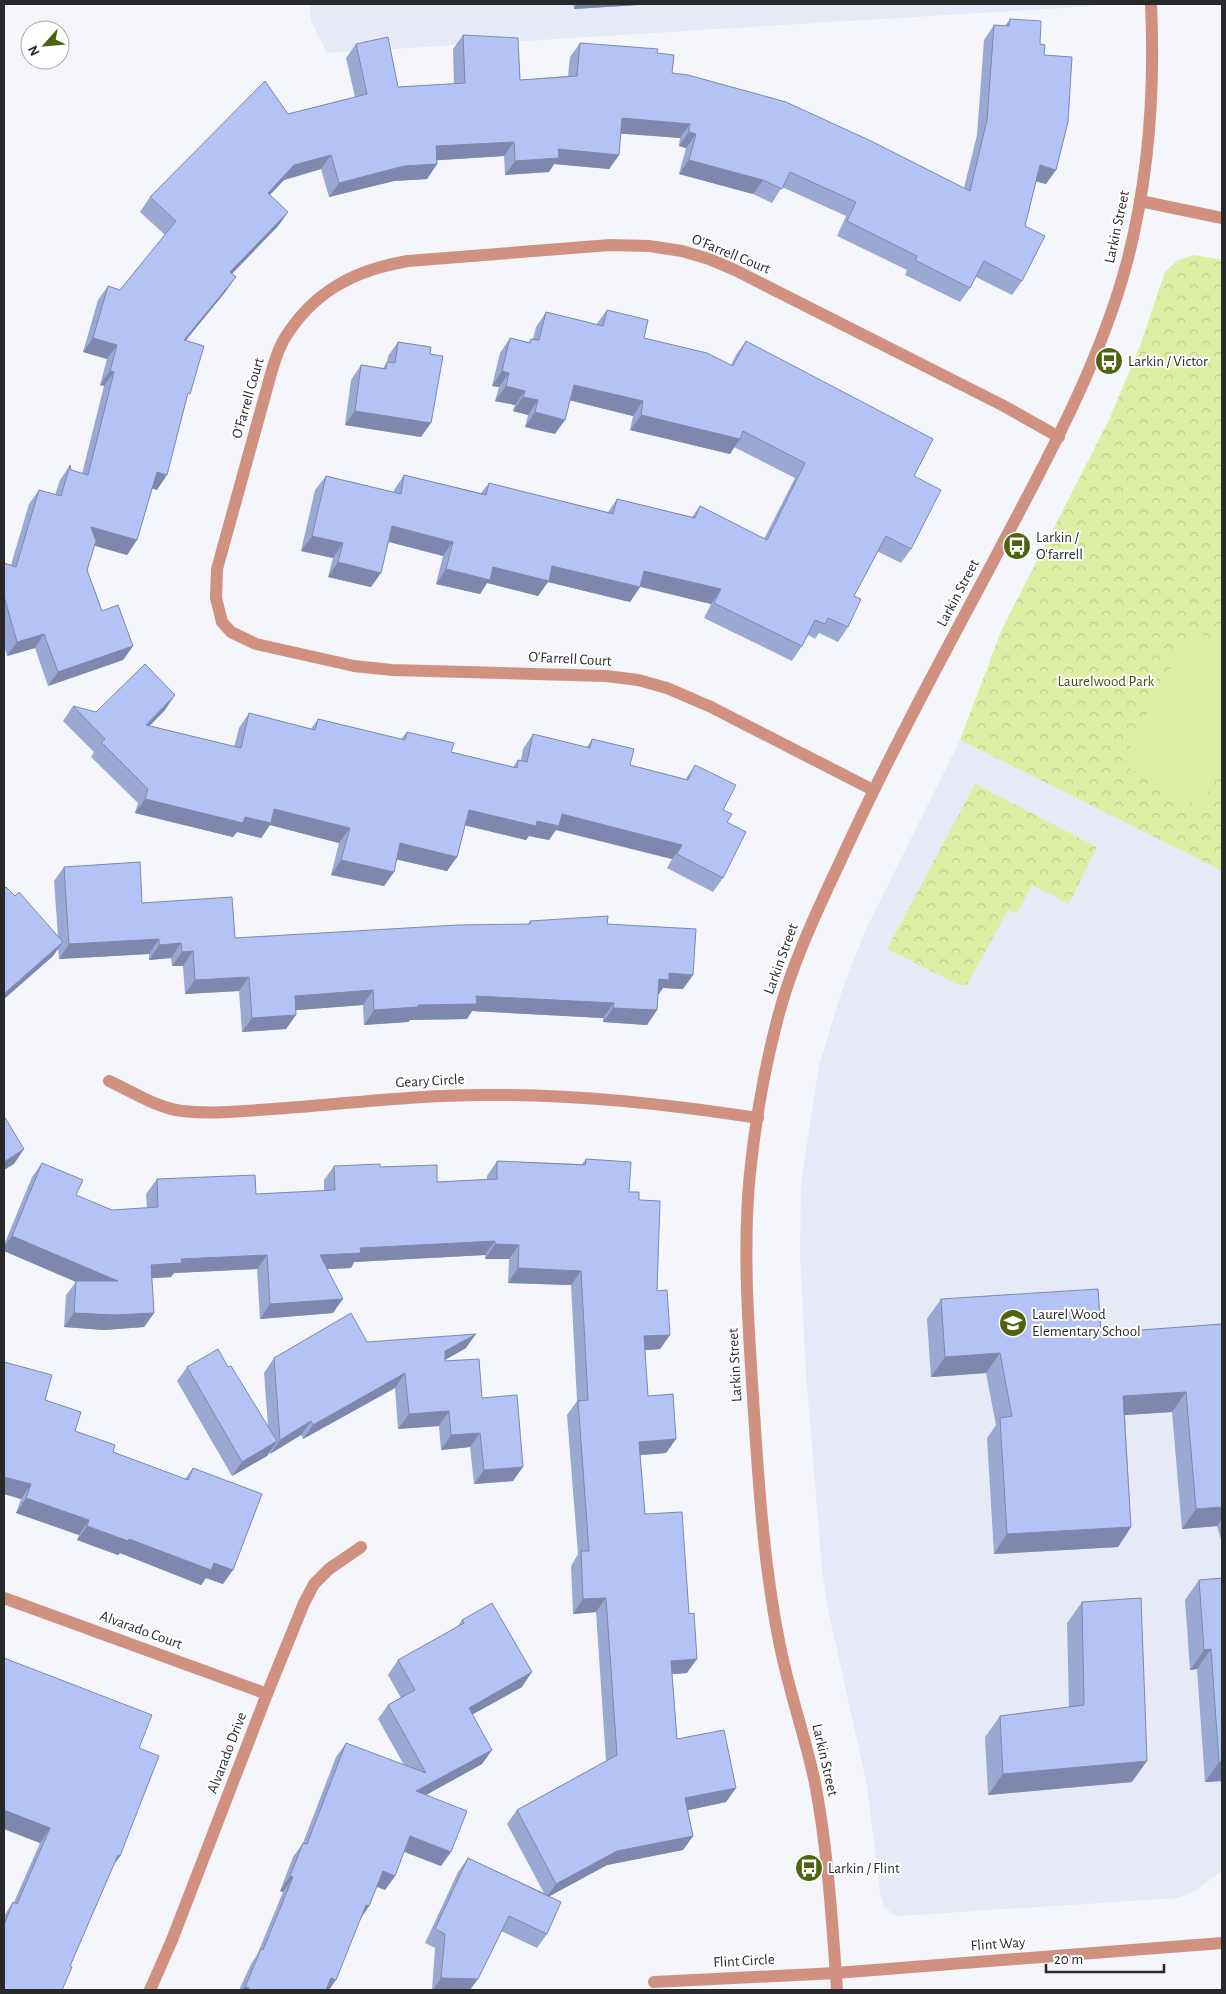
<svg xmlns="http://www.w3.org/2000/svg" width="1226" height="1994" font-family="'Alegreya Sans',sans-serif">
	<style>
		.built { fill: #e6eaf6 }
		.park { fill: url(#park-crowns) }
		.pitch { fill: #ddeea5 }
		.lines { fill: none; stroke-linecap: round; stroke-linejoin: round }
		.minor { stroke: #d19180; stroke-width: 12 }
		.wall { fill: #9aa8d4 }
		.shaded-wall { fill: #7d88ac }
		.building { fill: #b3c3f6; stroke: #7d88ac }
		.labels { text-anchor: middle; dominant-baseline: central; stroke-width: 4; stroke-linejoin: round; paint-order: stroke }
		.street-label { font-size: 15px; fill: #28292b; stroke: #fff }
		.poi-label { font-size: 15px; fill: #28292b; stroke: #fff; text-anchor: start }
		.park-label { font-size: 15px; fill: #46520a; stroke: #fff }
	</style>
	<defs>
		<pattern id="park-crowns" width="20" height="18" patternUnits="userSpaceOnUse" patternTransform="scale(1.25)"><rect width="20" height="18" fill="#ddeea5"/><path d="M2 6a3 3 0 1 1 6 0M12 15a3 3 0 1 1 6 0" fill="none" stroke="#becc8e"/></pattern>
	</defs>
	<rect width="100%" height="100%" fill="#f4f6fb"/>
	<g class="built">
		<path d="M310,4h784v2l-767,47 -16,-32z"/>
		<path d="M960,740l262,131v1000l-27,20 -17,7 -278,18 -6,-1 -10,-9 -4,-13 -13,-108 -40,-180 -5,-36 -16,-195 -6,-120 1,-72 18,-116 23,-76 25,-63z"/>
	</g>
	<g class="park">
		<path d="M1194,255l28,5v611l-262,-131 42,-111 107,-209 31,-74 25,-74 13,-12z"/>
		<path d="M975,784l122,63 -28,57 -37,-19 -15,29 -9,-4 -41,75 -10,-1 -70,-35z"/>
	</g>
	<path class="pitch" d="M1191,629l31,16v119l-22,43 -79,-43z"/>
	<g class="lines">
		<g class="minor">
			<path d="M1140,201l82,17"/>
			<path d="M873,790l-162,-83 -44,-19 -29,-8 -32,-4 -214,-6 -38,-4 -98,-22 -25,-12 -9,-10 -6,-24 1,-29 55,-199c3,-9 6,-20 11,-29 29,-49 71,-71 125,-80l202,-16 39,1 33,5 27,8 26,11 267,135 57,32"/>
			<path d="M109,1081c22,10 48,27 73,30 34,4 71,-1 105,-3 65,-5 131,-13 196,-13 93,-1 183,9 275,23"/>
			<path d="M4,1598l263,96"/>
			<path d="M654,1982l182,-9 386,-30"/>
			<path d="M150,1990l22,-50 95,-246 37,-91 10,-19 15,-15 32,-22"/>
			<path d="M837,1990c-5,-69 -9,-139 -22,-207 -10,-48 -27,-94 -36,-142 -15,-75 -20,-152 -25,-228 -5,-79 -12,-161 -4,-240 5,-48 13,-97 25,-144 16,-68 48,-130 77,-193 50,-107 108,-211 163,-316 43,-81 88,-168 112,-258 22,-84 28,-171 24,-258"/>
		</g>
	</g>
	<g class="wall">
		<path d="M573,4h81l-80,5z"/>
		<path d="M1010,19l30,25 4,11 2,129 -10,-3 -11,45 -3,55 -10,14 -36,-18 -6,11 -10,14 -55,-27 2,-5 -70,-34 9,-20 -64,-29 -10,16 -19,-9 -74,-20 7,-26 -7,-2 1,-8 -59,-5 -2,22 -10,14 -55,-5 -5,8 -44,3 -1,-19 -67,4v4l-10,15 -33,2 -65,16 -8,-28 -37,11 -14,15 18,17 -10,14 -46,48 -6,17 -41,50 1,59 -29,90 -5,-2 -15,52 -10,15 -33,-10 -7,25 15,41 31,35 -10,14 -75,26 -13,-38 -28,8 -3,-11v-82l7,2 18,-61 10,-14 16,5 5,-15 10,-15 1,5 11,4 22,-88 -4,-1 7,-26 -24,-7 15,-52 10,-14 12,4 45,-55 -25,-23 10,-15 138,-83 67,-17 -9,-39 10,-14 42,43 56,-3 -1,-35 10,-14 57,45 48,-4 2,-19 10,-14 77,10 15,20 292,115 13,-53 7,-95 10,-15 11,1z"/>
		<path d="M607,310l37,28 87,27 5,-10 10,-14 168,135 -3,73 -10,14 -24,-12 -23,45 -6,31 -10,15 -19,-9 -4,6 -7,-4 -6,11 -10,15 -88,-43 7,-14 -71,-17 -10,15 -82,-20 -10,14 -51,-13 -7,11 -44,-10 7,-28 -54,-14 -18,45 -43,-10 5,-19 -32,-7 14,-61 11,-14 68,16v-2l10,-15 77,18 8,-10 119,29 9,-13 75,18 8,-11 64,33 31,-61 -61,-31 -4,7 -100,-24 3,-14 -63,-16 -15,34 -30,-7 3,-12 -15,-4 2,-6 -20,-4 4,-14 -7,-1 8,-33 10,-15 19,4 2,-3h2l3,-12 10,-15 50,13z"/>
		<path d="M398,342l23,95 -76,-12 6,-45 10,-15 22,3 4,-6 1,-6z"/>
		<path d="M73,706l23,6 69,-2 -15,16 84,21 5,-19 10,-15 62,16 7,-10 83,20 6,-7 44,20 62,15 5,-7h3l2,-11 10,-15 53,14 6,-9 38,26 55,15 10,-15 28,45 4,12 -4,56 -10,14 -46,-24 5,-9 -116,-29 -7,10 -20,-4 -3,4 -61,-15 -8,32 -10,14 -50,-12 -3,13 -10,14 -53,-11 8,-32 -69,-18 -9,13 -24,-6 -4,5 -98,-24 3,-10 -47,-46 3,-5 -31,-31z"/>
		<path d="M64,867l78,36 93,35 293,-14 2,-3 77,3 86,51 -10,14 -20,-1 -5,6 -1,16 -10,15 -44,-3v-4l-131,-7 -5,8 -57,1 -2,2 -44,3 -1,-20 -67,5 -10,19 -44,3 -3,-41 -54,3 -2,-28h-11l-1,-8 -22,2v-6l-90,5 -1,-11 -5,8 -49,43v-110l11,7 43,40 -4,-55z"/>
		<path d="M586,1159l43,33 10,8 18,91 13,44 -10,14 -15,1 3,46 28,43 -10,14 -26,2 5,59 42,159 -15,1 5,65 59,49 -10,14 -38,8 5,26 -10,14 -76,15 -57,31 -3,38 -10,14 -36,-17 -31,59h-38l3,-42 -10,-5 33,-71 10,-14 76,35 -37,-69 10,-14 89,-49 -10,-149 -23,2 -2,-48 7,-12 -11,-139 10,-14 -6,-116 -63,-2 1,-24h-24v-4l-131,7 -3,6 -24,1 6,44 -73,6 -3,-50 -83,4 -3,4 -19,1 2,35 -10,14 -40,3 -40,-3 2,-32 10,-13 -72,-31v-6l28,-68 10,-14 34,32 36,15 35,-2 -1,-14 11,-15 99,15 68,-3v-11l10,-14 46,1 57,15 50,-3v-3l10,-15 85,3z"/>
		<path d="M941,1299l160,34 121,-9v219l-5,-17 -35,3 -10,-117 -47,3 6,112 -13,20 -124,7 -7,-116 9,-13 -10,-52 -55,4 -4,-58z"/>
		<path d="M367,1342l99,6 -21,12v1l37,37 31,83 -39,3 -4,-37 -29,3 -2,-24 -41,3 -3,-41 -92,51 -2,-4 -31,19v-2l-3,4 -35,20 -55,-95 10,-14 81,59 -4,-53 10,-15z"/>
		<path d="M4,1362l41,38 30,31 38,21 72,27 8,-11 30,116 -17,-6 -5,7 -81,-32 -2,2 -41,-15 2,-5 -63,-22 5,-14 -17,-5z"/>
		<path d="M1222,1578v203l-17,1 -8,-113 -7,1 -5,-70 14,-20z"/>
		<path d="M1082,1602l50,180 -144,13 -3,-58 15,-21 69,-9 -2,-84z"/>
		<path d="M462,1620l60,67 -50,27 20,36 -10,14 -56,31 15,71 -37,-14 -9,24 -10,14 -8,-3 -8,19 -8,12 -32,72h-90l12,-26 6,-9 26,-63 -3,-1 13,-34 10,-14 33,-86 10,-14 58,22 -26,-46 10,-14 13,-7 -13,-23 10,-15 59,-33z"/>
		<path d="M4,1658l135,90 -19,108 -7,10 -43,100 -66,24v-74l9,-14h1l26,-59 -36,-14z"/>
	</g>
	<g class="shaded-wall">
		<path d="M577,4h77l-80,5z"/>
		<path d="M622,118l68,6 -10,14 -68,-5z"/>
		<path d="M689,132l7,2 -10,14 -7,-2z"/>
		<path d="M514,142l-10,14 -78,5 10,-15z"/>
		<path d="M558,149l61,6 -10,14 -55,-5 -5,8 -44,3 10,-14z"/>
		<path d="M331,155l-10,14 -37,11 -26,27 10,-14 26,-28z"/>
		<path d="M689,160l74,20 -10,14 -74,-20z"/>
		<path d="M437,164l-10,15 -33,2 -65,16 10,-14 65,-17z"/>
		<path d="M1040,165l16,5 -10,14 -16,-4z"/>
		<path d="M288,212l-10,14 -58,60 10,-14z"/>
		<path d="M236,277l-10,14 -52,64 10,-15z"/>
		<path d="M93,338l24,7 -10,14 -24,-7z"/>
		<path d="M110,371l4,1 -10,14 -4,-1z"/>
		<path d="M502,371l7,2 -10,14 -7,-1z"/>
		<path d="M574,385l69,16 -10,15 -69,-17z"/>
		<path d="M506,386l19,5 -10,14 -20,-4z"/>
		<path d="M523,397l15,3 -10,15 -15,-4z"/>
		<path d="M355,411l76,12 -10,14 -76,-12z"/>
		<path d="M535,412l30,8 -10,14 -30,-7z"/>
		<path d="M641,415l99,24 -10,15 -100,-24z"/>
		<path d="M157,472l10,3 -10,15 -10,-3z"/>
		<path d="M392,526l61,16 -10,14 -61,-16z"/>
		<path d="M91,527l46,13 -10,15 -46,-13z"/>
		<path d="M312,536l31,7 -10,15 -32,-7z"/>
		<path d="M338,562l43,11 -10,14 -43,-10z"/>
		<path d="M552,566l88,21 -10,15 -82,-20 -10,14 -51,-13 -7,11 -44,-10 10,-15 47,-2z"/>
		<path d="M644,571l77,18 -10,15 -77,-19z"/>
		<path d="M44,634l-9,14 -28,8 10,-14z"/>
		<path d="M133,646l-10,14 -75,26 10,-14z"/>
		<path d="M175,695l-10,15 -29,29 10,-14z"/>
		<path d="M145,799l100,18 29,-8 76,19 -11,15 -69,-18 -9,13 -24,-6 -4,5 -98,-24z"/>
		<path d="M469,810l68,11 25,-7 120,31 -10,14 -116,-29 -7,10 -20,-4 -3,4 -67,-16z"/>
		<path d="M400,843l57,14 -10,14 -57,-13z"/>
		<path d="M341,860l53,12 -10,14 -53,-11z"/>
		<path d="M159,939l-10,15 -90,5 10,-15z"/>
		<path d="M63,942l-10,14 -49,43v-5z"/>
		<path d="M181,943l-10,15 -22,2 10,-15z"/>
		<path d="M193,951l-10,15h-11l10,-14z"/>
		<path d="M669,973l24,2 -10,14 -20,-1 -4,6h-10l10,-15z"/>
		<path d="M249,977l-10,14 -54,3 10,-14z"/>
		<path d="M373,990l-10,15 -78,6 10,-15z"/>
		<path d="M476,996l138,7 -11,15 -131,-7 -5,8 -57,1 -2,2 -44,3 10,-15 44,-5z"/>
		<path d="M613,1008l44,2 -10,15 -44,-3z"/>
		<path d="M296,1015l-10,14 -44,3 10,-14z"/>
		<path d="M24,1149l-10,15 -10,6v-8z"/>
		<path d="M12,1236l106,45 -11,14 -103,-44v-4z"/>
		<path d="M495,1241l-10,14 -131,7 -3,6 -42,2 11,-15 40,-7z"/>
		<path d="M495,1244l24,1 -10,14h-24z"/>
		<path d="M267,1255l-10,14 -83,4 -3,4 -30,2 10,-14 30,-6z"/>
		<path d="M518,1268l63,3 -10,14 -63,-2z"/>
		<path d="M343,1299l-10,14 -73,6 10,-15z"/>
		<path d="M74,1313h80l-10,14 -40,3 -40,-3z"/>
		<path d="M476,1334l-10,14 -32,18 11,-15z"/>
		<path d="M670,1335l-10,14 -26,2 10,-15z"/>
		<path d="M1000,1353l-14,20 -55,4 14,-20z"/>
		<path d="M405,1373l-10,15 -92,51 10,-14z"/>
		<path d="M1186,1392l-14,20 -62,4 13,-20z"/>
		<path d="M449,1411l-10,15 -41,3 11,-15z"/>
		<path d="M311,1421l-10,14 -31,19 10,-14z"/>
		<path d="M480,1433l-10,14 -29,3 10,-15z"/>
		<path d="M676,1439l-10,14 -37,3 10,-14z"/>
		<path d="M277,1441l-10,15 -35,20 10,-14z"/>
		<path d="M523,1467l-10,14 -39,3 10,-14z"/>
		<path d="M4,1477l27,7 -10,15 -17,-5z"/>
		<path d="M26,1498l63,22 -10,15 -63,-22z"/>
		<path d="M1222,1507v12l-5,7 -35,3 14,-20z"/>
		<path d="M87,1526l42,13 85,24 19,7 -10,14 -17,-6 -5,7 -81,-32 -2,2 -41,-15z"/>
		<path d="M1131,1527l-13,20 -124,7 13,-20z"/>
		<path d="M606,1598l-10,14 -23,2 10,-15z"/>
		<path d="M1211,1649l-14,20 -7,1 14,-20z"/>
		<path d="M697,1659l-10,14 -26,2 10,-14z"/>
		<path d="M532,1672l-10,15 -63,35 10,-14z"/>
		<path d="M492,1750l-10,14 -76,42 10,-15z"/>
		<path d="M1147,1761l-15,21 -144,13 15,-21z"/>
		<path d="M1219,1762h3v19l-17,1z"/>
		<path d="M736,1788l-10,14 -51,11 10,-15z"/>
		<path d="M4,1810l46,18 -10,15 -36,-14z"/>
		<path d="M410,1836l41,16 -10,14 -41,-16z"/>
		<path d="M693,1836l-10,14 -76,15 -61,33 10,-14 61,-33z"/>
		<path d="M118,1855l2,1 -10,14z"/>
		<path d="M383,1871l12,5 -10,14 -12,-5z"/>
		<path d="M290,1876l3,1 -10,15 -3,-1z"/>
		<path d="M366,1905l3,1 -10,15z"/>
		<path d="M331,1978l5,2 -7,10h-6z"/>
		<path d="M441,1978l37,1 -8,11h-37z"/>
		<path d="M245,1987l4,1 -2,2h-5z"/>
	</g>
	<g class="building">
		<path d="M1010,19l31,2 -1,23 5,1 -1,10 28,2 -4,65 -12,48 -16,-5 -15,61 20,10 -23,45 -38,-20 -14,27 -55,-28 2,-4 -70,-35 9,-19 -66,-30 -8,17 -19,-9 -74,-20 7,-26 -7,-2 1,-8 -68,-6 -3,37 -61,-6 1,9 -44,3 -1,-19 -78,4 1,18 -33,2 -65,17 -8,-28 -37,10 -26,28 20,19 -58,60 6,5 -52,63 20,6 -14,48 -2,-1 -21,82 -10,-3 -20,68 -46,-13 5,14 -9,29 15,41 16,-6 15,41 -75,26 -14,-38 -27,8 -13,-46v-33l12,4 23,-77 22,6 9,-31 1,5 17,5 26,-103 -4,-1 7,-26 -24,-7 15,-52 12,4 56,-69 -26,-24 115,-116 23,33 79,-20 -11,-50 32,-7 10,50 67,-4 -2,-48 55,3 2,42 57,-4 3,-33 78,6 -1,4 17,2 -2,18 16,2 98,27 85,39 99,50 17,-71 7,-95 15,1z"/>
		<path d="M607,310l41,10 -4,18 63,15 26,13 13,-25 187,98 -19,37 27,14 -30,59 -25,-13 -32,60 7,3 -13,28 -20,-9 -3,6 -10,-4 -13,26 -88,-43 7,-14 -77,-18 -4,16 -88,-21 -3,15 -56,-14 -3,13 -44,-11 7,-27 -61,-16 -11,47 -43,-11 5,-19 -31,-7 14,-60 75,18 3,-19 82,20 3,-12 124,31 4,-15 78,19 5,-12 67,34 38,-77 -62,-32 -3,8 -99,-24 2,-14 -69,-16 -9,35 -30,-8 3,-12 -15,-3 2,-6 -19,-5 3,-13 -7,-2 8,-33 20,5 1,-4 8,1 7,-28 57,14z"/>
		<path d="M398,342l33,5 -1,7 13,2 -12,67 -76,-12 6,-46 25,4 1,-7 8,1z"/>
		<path d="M145,664l30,31 -29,30 95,23 8,-35 66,17 3,-11 87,21 2,-8 47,11 -3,9 66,16 1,-8 9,2 6,-28 57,14 2,-9 42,10 -4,16 58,15 7,-15 41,20 -13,25 9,4 -5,8 19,10 -23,46 -46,-24 5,-9 -120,-31 -3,12 -22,-5 -1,5 -67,-16 -12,47 -57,-14 -6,29 -53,-12 9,-32 -76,-19 -3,14 -26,-6 -2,6 -98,-24 3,-10 -47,-47 4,-3 -32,-33 23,6z"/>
		<path d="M140,862l2,41 90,-6 3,41 223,-13 72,-1v-3l78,-5 -1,8 89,5 -3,46 -24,-2v7l-10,-1 -2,31 -44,-2 1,-5 -138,-7 1,8 -59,1v2l-44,3 -1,-20 -78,6 1,19 -44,3 -3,-41 -54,3 -2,-29 -11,1 -1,-9 -22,2v-6l-90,5 -5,-77z"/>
		<path d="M6,887l9,9 4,-4 44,50 -59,52v-105z"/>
		<path d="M4,1116l20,33 -20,13z"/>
		<path d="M586,1159l45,3 -2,30h10v8l21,1 -3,90 10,-1 3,45 -26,1 4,60 25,-2 3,45 -37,3 6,72 37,-2 7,102 5,-1 3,46 -26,2 6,78 47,-9 12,58 -51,10 8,38 -76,15 -61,33 -39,-74 100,-55 -11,-157 -23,1 -2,-48h8l-11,-150 10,-1 -7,-129 -63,-3 1,-23 -24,-1v-3l-135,7 1,5 -41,2 23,44 -73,5 -3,-49 -86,4 1,4 -31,2 3,48 -40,2 -40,-2 2,-32h42l-106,-45 30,-73 41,17 -7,15 36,15 46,-3 -1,-28 98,-4 1,19 79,-4 -1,-24 46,-2v3l57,-2v17l60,-3v-18l88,4z"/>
		<path d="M1098,1289l3,44 121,-9v183l-26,2 -10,-117 -63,4 8,131 -124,7 -7,-116 12,-2 -12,-63 -55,4 -4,-58z"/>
		<path d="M351,1313l16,29 109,-8 -31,17v10l34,-2 3,39 35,-3 6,72 -39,3 -4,-37 -29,2 -2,-24 -40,3 -4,-41 -92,52 -2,-4 -31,19 -6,-82z"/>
		<path d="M218,1349l10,18 3,-1 46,75 -35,21 -55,-95z"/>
		<path d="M4,1362l48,13 -7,25 36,12 -6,19 40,14 -2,7 75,28 5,-12 69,26 -29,76 -19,-7 -3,7 -82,-31 -1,2 -41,-15 2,-6 -63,-22 5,-14 -27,-7z"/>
		<path d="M1222,1578v184h-3l-8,-113 -7,1 -5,-70z"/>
		<path d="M1141,1598l6,163 -144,13 -3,-58 84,-11 -2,-103z"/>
		<path d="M492,1603l40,69 -63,36 23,42 -76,41 51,20 -16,41 -41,-16 -15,40 -12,-5 -14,35 -3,-1 -30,75 -5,-2 -5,12h-78l1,-2 -4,-1 16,-38 2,1 30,-73 -3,-1 13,-33 4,1 39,-101 80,30 -38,-68 27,-15 -17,-30 66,-37 -2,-3z"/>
		<path d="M4,1658l148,57 -13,33 20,8 -39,100 -2,-1 -48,111 2,1 -10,23h-58v-65l9,-23 4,2 33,-76 -46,-18z"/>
		<path d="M468,1858l93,44 -14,32 -38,-18 -31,63 -37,-1 4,-44 -10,-5z"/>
	</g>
	<defs>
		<g id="bus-disc" transform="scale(1.4375)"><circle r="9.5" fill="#4e630e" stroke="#fff"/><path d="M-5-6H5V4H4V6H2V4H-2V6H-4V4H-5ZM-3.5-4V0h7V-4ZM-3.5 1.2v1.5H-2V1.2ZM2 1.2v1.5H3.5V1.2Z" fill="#fff"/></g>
		<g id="school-disc" transform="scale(1.4375)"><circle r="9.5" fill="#4e630e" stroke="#fff"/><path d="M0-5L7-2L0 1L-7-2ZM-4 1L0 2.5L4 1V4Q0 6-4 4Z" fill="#fff"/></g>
	</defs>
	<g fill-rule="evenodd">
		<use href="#bus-disc" x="1109" y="361"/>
		<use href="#bus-disc" x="1017" y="546"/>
		<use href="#school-disc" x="1013" y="1323"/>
		<use href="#bus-disc" x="809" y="1868"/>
	</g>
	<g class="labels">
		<g class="street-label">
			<text transform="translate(1117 227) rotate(-78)">Larkin Street</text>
			<text transform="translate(731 254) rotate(22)">O'Farrell Court</text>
			<text transform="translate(248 398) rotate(-74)">O'Farrell Court</text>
			<text transform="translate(958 593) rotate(-62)">Larkin Street</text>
			<text transform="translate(570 659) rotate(3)">O'Farrell Court</text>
			<text transform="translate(781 959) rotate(-70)">Larkin Street</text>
			<text transform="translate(430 1081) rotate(-3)">Geary Circle</text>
			<text transform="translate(735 1365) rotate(-93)">Larkin Street</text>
			<text transform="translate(141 1630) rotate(20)">Alvarado Court</text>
			<text transform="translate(227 1753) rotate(-69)">Alvarado Drive</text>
			<text transform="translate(825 1760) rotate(77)">Larkin Street</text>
			<text transform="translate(998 1944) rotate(-4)">Flint Way</text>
			<text transform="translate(744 1961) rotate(-3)">Flint Circle</text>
		</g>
		<g class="poi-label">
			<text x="1128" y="361">Larkin / Victor</text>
			<text x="1036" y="537">Larkin /<tspan x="1036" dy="17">O'farrell</tspan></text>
			<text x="1032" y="1314">Laurel Wood<tspan x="1032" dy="17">Elementary School</tspan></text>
			<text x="828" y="1868">Larkin / Flint</text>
		</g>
		<g class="park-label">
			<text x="1106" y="681">Laurelwood Park</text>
		</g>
	</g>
	<rect width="1226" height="1994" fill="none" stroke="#28292b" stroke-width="10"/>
	<g transform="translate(45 45) rotate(243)"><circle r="24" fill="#ffffff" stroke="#a9a9aa"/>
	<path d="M0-4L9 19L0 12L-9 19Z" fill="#4e630e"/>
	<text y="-8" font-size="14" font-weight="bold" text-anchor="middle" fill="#28292b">N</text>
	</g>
	<path d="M1046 1964v8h118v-8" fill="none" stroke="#28292b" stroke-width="2.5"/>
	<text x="1054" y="1964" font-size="15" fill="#28292b" stroke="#ffffff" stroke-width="4" paint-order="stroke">20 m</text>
</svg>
